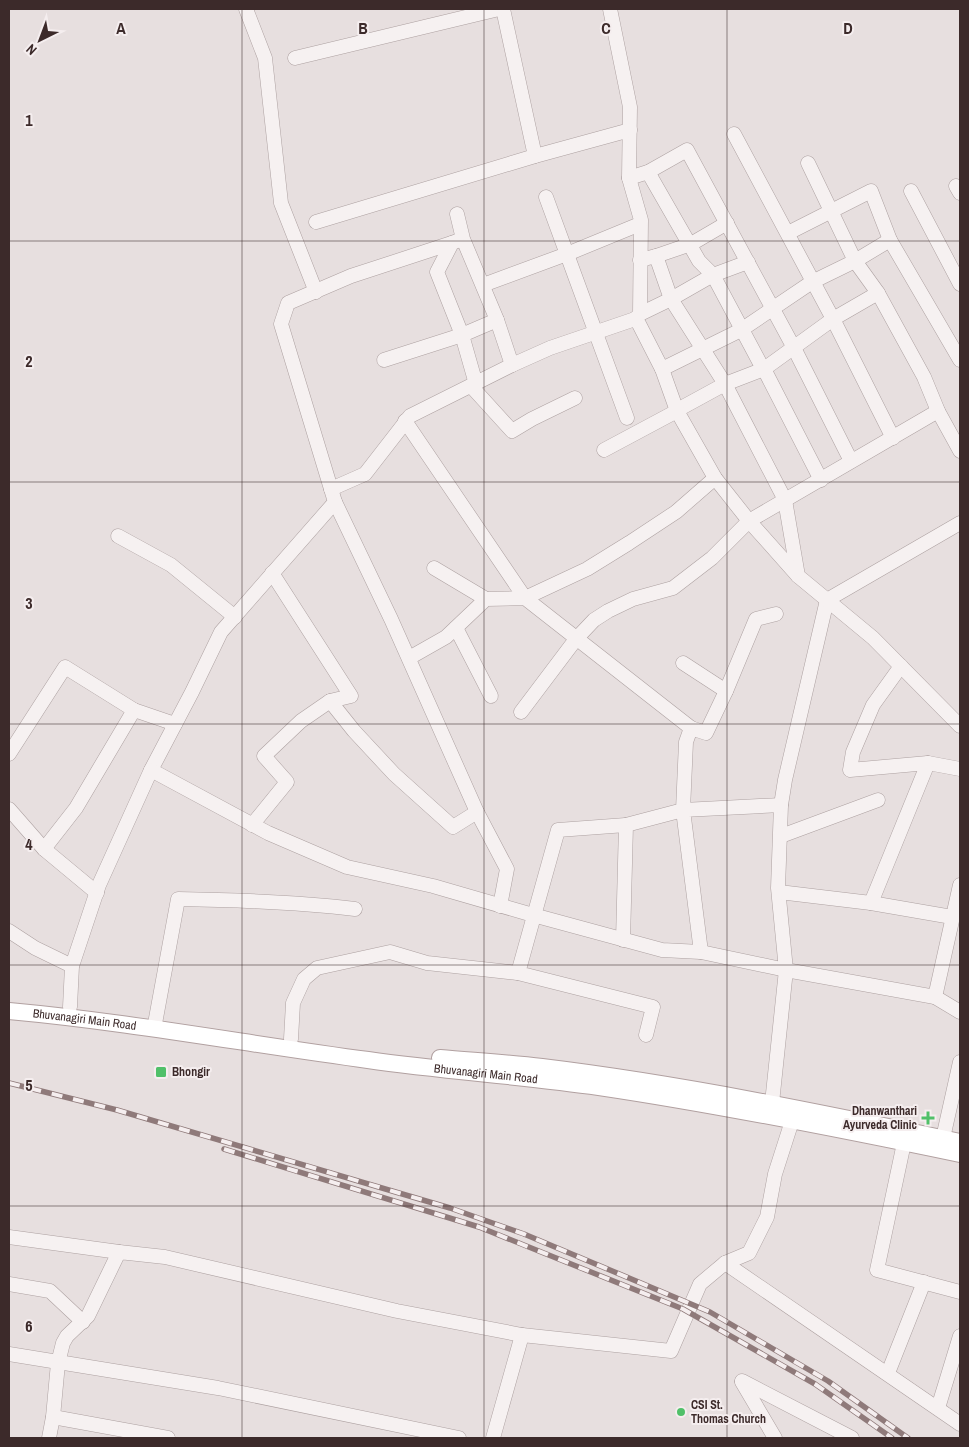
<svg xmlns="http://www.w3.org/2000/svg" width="969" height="1447" font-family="'Archivo Narrow',sans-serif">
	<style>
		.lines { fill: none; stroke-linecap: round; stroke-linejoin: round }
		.minor-casing { stroke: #ada1a1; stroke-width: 15 }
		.major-casing { stroke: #b1a0a0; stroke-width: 18 }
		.minor { stroke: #f6f1f1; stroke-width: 14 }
		.major { stroke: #fff; stroke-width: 16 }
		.rail-casing { stroke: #8f7a7a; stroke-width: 5.5 }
		.rail { stroke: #f5eeef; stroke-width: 4; stroke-dasharray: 11; stroke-linecap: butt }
		.grid { fill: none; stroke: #3c2a2a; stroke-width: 1; stroke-opacity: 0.55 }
		.poi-dot { fill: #50c069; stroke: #f5eeef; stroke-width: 2 }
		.labels { text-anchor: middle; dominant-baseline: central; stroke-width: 4; stroke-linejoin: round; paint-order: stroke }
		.street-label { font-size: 12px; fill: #3c2a2a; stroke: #f5eeef }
		.poi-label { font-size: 12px; font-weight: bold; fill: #3c2a2a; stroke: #f5eeef; text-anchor: start }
		.grid-label { font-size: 16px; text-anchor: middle; font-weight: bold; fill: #3c2a2a; stroke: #f5eeef; stroke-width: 4; stroke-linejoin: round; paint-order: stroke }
	</style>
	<rect width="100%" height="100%" fill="#e7dfdf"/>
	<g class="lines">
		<g class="minor-casing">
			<g id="minor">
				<path d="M246,9l19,49 16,145 35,89"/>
				<path d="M503,9l32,147"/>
				<path d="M610,9l20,98 -1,71 12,42 -1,94 -5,5 4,5 23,45 15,42 38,67 34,43 189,-110"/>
				<path d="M295,58l204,-49"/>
				<path d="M734,134l99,185 60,119"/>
				<path d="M808,163l47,98 23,32 46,84 14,34 22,40"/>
				<path d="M648,172l51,89 14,14 49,92 2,2 57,111"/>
				<path d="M629,178l19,-6 39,-22 107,198 57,113"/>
				<path d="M956,186l4,7"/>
				<path d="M911,191l49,93"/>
				<path d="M546,197l81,221"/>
				<path d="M457,214l6,25 34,81 15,45 38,-17 85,-29"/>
				<path d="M316,222l219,-66 95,-26"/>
				<path d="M788,233l83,-42 19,49 70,120"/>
				<path d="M457,241l-5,2 -15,29 25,63 14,49"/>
				<path d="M452,243l-101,33 -63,27 -7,21 54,178 -114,130 -29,60 -41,78 117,63 79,34 86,19 100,29 129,35 39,2 85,18 -8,-82 3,-83 4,-25 42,-180 133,-77"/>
				<path d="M656,256l35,-12 36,-21"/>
				<path d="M640,260l16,-4 15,43 54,85 60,116 13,76 75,62 87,88"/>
				<path d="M483,285l84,-31 73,-30"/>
				<path d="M640,314l31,-15 42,-24 35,-13"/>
				<path d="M384,360l78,-25 35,-15"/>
				<path d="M662,369l79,-39 71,-48 43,-21 35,-21"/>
				<path d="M471,386l41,45 20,-12 43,-21"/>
				<path d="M681,408l44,-24 39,-15 69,-50 45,-26"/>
				<path d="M405,421l120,177 62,-29 42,-26 47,-31 39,-34"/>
				<path d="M604,450l73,-39"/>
				<path d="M331,489l34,-15 45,-58 102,-51"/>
				<path d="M335,502l56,117 86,193 30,57 -7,37"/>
				<path d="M118,536l53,29 64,52"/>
				<path d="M434,568l52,31"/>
				<path d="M456,628l35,68"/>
				<path d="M409,658l37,-21 40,-38 39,-1 166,130"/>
				<path d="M683,663l43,28"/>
				<path d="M901,666l-28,39 -20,47 -3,18 78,-7 32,6"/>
				<path d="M330,701l24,30 40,43 59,53 24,-15"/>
				<path d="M521,712l55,-73 18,-19 14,-9 25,-12 40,-11 39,-30 37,-37 49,55"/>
				<path d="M9,754l56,-87 69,43"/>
				<path d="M9,809l35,40 53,44"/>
				<path d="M252,825l35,-43 -23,-26 37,-35 29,-20 21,-5 -79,-123"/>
				<path d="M626,825l-68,5 -40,143 135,34 -7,28"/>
				<path d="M781,836l97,-36"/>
				<path d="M44,849l32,-41 58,-98 41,14"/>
				<path d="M779,892l92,11 81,14"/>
				<path d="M871,903l57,-140"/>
				<path d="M9,931l26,17 37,18"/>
				<path d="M623,940l3,-115 57,-15 3,-68 5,-14 15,5 20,-42 30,-72 20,-5"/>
				<path d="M701,952l-18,-142 98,-5"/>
				<path d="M935,997l25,15"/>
				<path d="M70,1007l2,-41 27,-81 52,-115"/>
				<path d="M154,1029l24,-130c59,1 118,3 177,10"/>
				<path d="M291,1039l2,-36 11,-24 13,-11 73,-16 37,11 91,10"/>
				<path d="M772,1103l14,-133 149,27 25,-112"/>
				<path d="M943,1138l17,-76"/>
				<path d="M904,1143l-27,127 83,22"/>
				<path d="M9,1237l110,15"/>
				<path d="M725,1263l235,161"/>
				<path d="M9,1284l41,7 33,31"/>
				<path d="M9,1354l209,34 241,50"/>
				<path d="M888,1373l36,-91"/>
				<path d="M742,1381l110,57"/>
				<path d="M742,1382l33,56"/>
				<path d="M938,1408l22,-72"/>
				<path d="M53,1417l115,21"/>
				<path d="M49,1438l4,-21 5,-54 5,-20 4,-7 21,-20 31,-64 46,5 232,54 125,24 149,16 29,-67 25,-21 24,-10 18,-36 8,-43 17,-53"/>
				<path d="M493,1438l29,-103"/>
			</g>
		</g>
		<g class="major-casing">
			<g id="major">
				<path id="s1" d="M9,1011c120,11 239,33 359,49 77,11 154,16 231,27 121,18 241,42 361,67"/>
				<path d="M440,1058c34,3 68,5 102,9 140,17 280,46 418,75"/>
			</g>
		</g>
		<use href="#minor" class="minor"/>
		<use href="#major" class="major"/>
		<g class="rail-casing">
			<g id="rail">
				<path d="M9,1083l108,27 333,98 74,26 186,78 118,69 80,57"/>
				<path d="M224,1149l255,78 204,82 132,75 77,54"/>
			</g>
		</g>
		<use href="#rail" class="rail"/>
	</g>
	<path class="grid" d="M242,9v1429M484,9v1429M727,9v1429M9,241h951M9,482h951M9,724h951M9,965h951M9,1206h951"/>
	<g class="poi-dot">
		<rect x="155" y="1066" width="12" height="12" rx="2.5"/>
		<path d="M925.5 1110.5h5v5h5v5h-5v5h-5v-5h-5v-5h5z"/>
		<circle cx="681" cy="1412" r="5"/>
	</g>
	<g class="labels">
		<g class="street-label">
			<text stroke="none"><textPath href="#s1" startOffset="76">Bhuvanagiri Main Road</textPath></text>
			<text stroke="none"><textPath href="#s1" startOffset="481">Bhuvanagiri Main Road</textPath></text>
		</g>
		<g class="poi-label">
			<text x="172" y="1072">Bhongir</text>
			<text x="917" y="1111" text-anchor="end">Dhanwanthari<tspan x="917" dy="14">Ayurveda Clinic</tspan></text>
			<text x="691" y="1405">CSI St.<tspan x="691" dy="14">Thomas Church</tspan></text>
		</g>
	</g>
	<g class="grid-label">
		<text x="121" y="34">A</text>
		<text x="363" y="34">B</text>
		<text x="606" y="34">C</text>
		<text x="848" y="34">D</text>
		<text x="29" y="126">1</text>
		<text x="29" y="367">2</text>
		<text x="29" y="609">3</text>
		<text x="29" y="850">4</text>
		<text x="29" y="1091">5</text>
		<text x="29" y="1332">6</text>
	</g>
	<rect width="969" height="1447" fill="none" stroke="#3c2a2a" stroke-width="20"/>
	<g transform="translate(40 40) rotate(222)" stroke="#f5eeef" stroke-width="4" paint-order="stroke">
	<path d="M0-4L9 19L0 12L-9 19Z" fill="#3c2a2a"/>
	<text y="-8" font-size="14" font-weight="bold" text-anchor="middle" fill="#3c2a2a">N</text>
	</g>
</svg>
